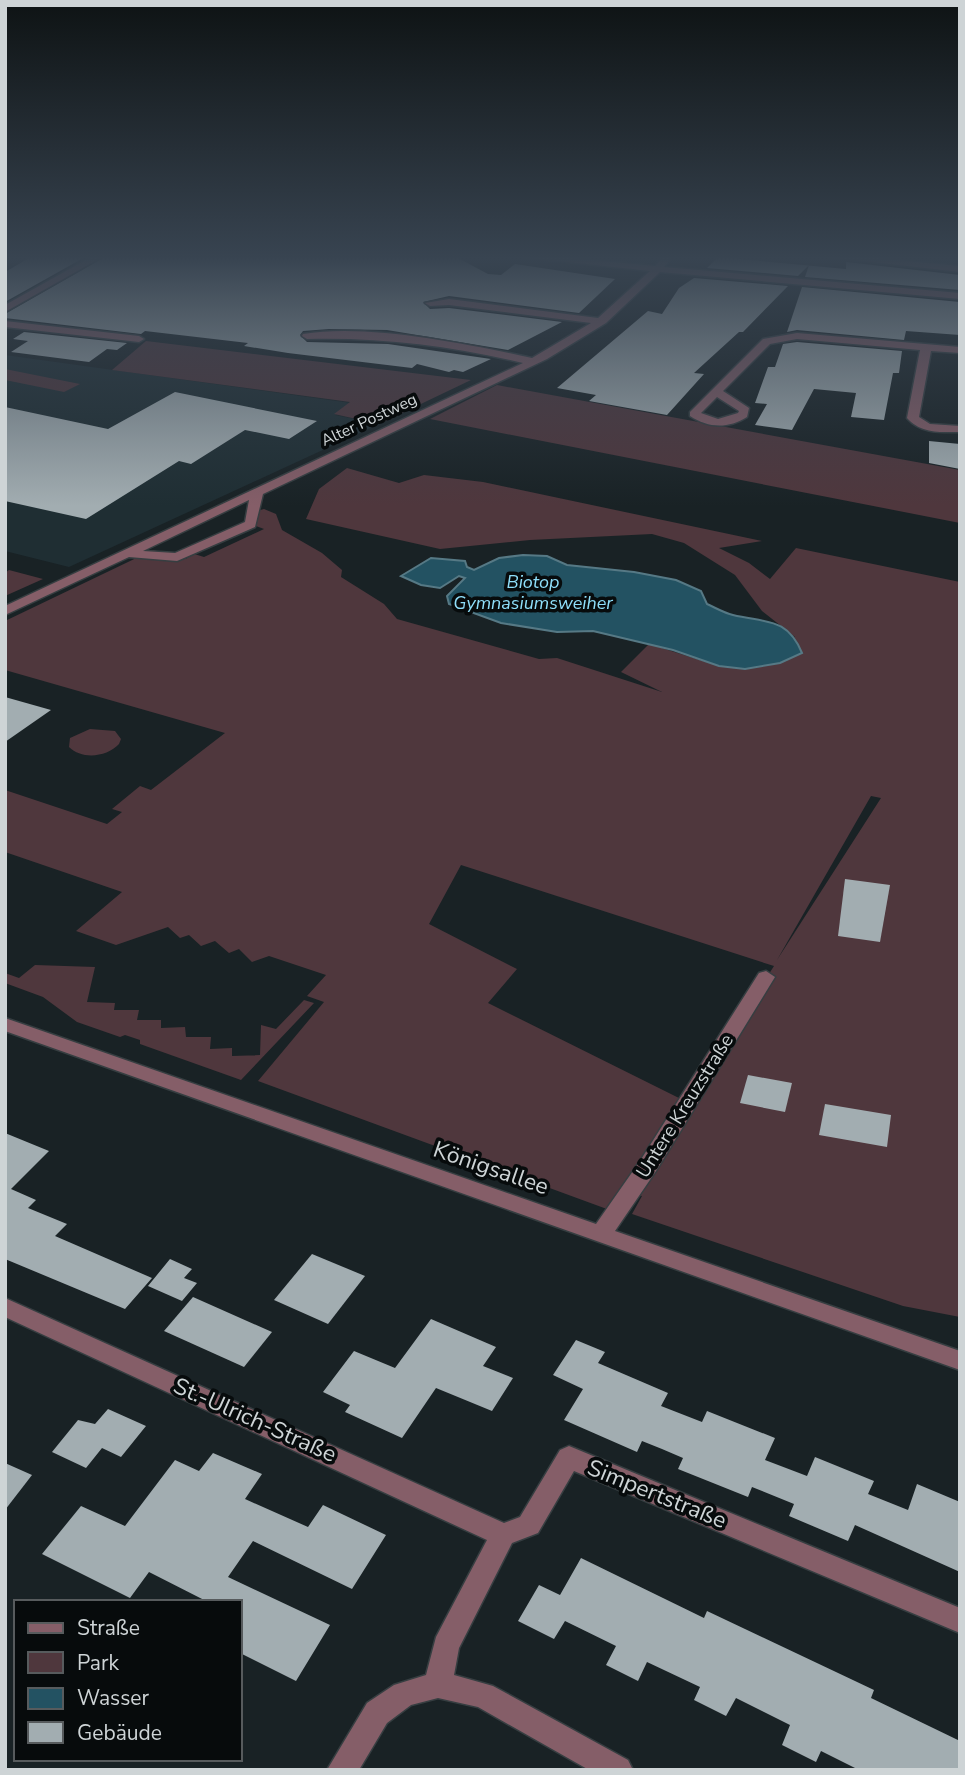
<svg xmlns="http://www.w3.org/2000/svg" width="965" height="1775" font-family="'Nunito Sans',sans-serif">
	<style>
		.built { fill: #1f2e33 }
		.green { fill: #4f373d; fill-rule: evenodd }
		.water { fill: #235262; stroke: #567985; stroke-width: 2 }
		.building { fill: #a2adb1 }
		.lines { fill: none; stroke-linecap: round; stroke-linejoin: round }
		.minor-casing { stroke: #363e41; stroke-width: 3 }
		.minor { fill: #855e68; fill-rule: evenodd }
		.labels { text-anchor: middle; dominant-baseline: central; stroke-width: 7; stroke-linejoin: round; paint-order: stroke }
		.far-street-label { font-size: 16px; fill: #ced4d6; stroke: #070b0c }
		.far-water-label { font-size: 18px; font-style: italic; fill: #8fdffa; stroke: #070b0c }
		.street-label { font-size: 19px; fill: #ced4d6; stroke: #070b0c }
		.near-street-label { font-size: 23px; fill: #ced4d6; stroke: #070b0c }
	</style>
	<rect width="100%" height="100%" fill="#192225"/>
	<path class="built" d="M5,355l346,48 -16,12 44,9 -310,143 -64,-16z"/>
	<g class="green">
		<path d="M146,341l325,39 -92,44 -45,-10 16,-12 -238,-32z"/>
		<path d="M5,369l75,15 -16,8 -59,-12z"/>
		<path d="M497,385l463,85v53l-530,-104z"/>
		<path d="M347,468l52,15 25,-8 59,7 279,59 -43,7 30,15 21,16 26,-31 164,34v735l-57,-11 -271,-92 10,-18 -12,-3 -15,19 -357,-131 66,-79 -17,-6 19,-21 -57,-19 -17,6 -13,-13 -10,4 -14,-12 -14,5 -12,-11 -9,3 -12,-11 -52,18 -40,-14 46,-39 -117,-40v-62l102,34 15,-12 -10,-3 28,-23 11,4 74,-57 -220,-63v-49l148,-71 33,9 5,-6 13,4 60,-28 -13,-5 2,-12 11,-3 12,5 6,16 40,23 20,17 -1,7 43,27 13,15 142,40 18,-1 105,34 -41,-20 28,-28 70,22 76,-29 -33,-26 -27,-36 -51,-32 -32,-9 -122,6 -90,9 -134,-30 13,-30zM871,796l10,2 -104,162zM461,865l313,101 -87,136 -199,-99 29,-34 -88,-45z"/>
		<path d="M9,570l34,9 -38,17v-23z"/>
		<path d="M90,729l25,2 6,8 -2,5c-12,13 -37,16 -50,3l1,-9z"/>
		<path d="M35,965l60,2 -8,35 28,1 -1,7h25l-2,10h24v8l24,-1 1,10h25l-1,12 22,-1v8l28,-1 1,-30 15,4 28,-29 10,3 -73,77 -101,-36v-4l-15,-5 -5,2 -43,-15 -34,-25 -38,-14v-10l14,5z"/>
	</g>
	<path class="water" d="M523,555l24,1 20,9 67,7 42,8 25,11 6,13c9,4 17,9 26,11 33,8 54,2 69,38l-22,10 -35,6 -26,-3 -46,-16 -80,-19 -36,1 -56,-9 -52,-19 -2,-8 18,-18 -6,-2 -19,12 -19,-3 -20,-9 30,-18 34,3 2,6 7,3 25,-12z"/>
	<g class="building">
		<path d="M31,257h54l-80,45v-30z"/>
		<path d="M105,257h351l32,17 13,1 14,-11 100,15 -36,34 -130,-17 -26,6 7,7 19,-1 113,14 -54,28 -121,-20 -58,-1 -26,2 -3,4 7,7 81,2 103,15 -28,13 -9,-2 -5,2 -32,-8 -5,4 -124,-15 -44,-7 4,-3 -103,-12 -4,3 -136,-16v-4z"/>
		<path d="M718,257l128,12v-7l114,13v15l-155,-13 4,-12 -11,11 -91,-8z"/>
		<path d="M694,278l94,8 -45,46h-4l-45,41 10,1 -37,41 -78,-14 7,-6 -39,-7 91,-77 14,3 17,-26z"/>
		<path d="M802,287l158,15v33l-54,-4 -2,9 -107,-10 -10,2z"/>
		<path d="M24,332l103,11 -10,7 -10,-1 -18,13 -78,-10 17,-11 -15,-2z"/>
		<path d="M797,342l105,9 -3,22h-6l-9,47 -33,-3 5,-24 -42,-4 -22,41 -37,-5 12,-21 -12,-1 13,-36h7l8,-23z"/>
		<path d="M175,392l142,29 -28,18 -44,-9 -54,34 -12,-3 -93,58 -81,-18v-94l103,22z"/>
		<path d="M929,441l31,3v25l-31,-6z"/>
		<path d="M5,697l46,13 -46,32z"/>
		<path d="M845,879l45,6 -10,57 -42,-6z"/>
		<path d="M748,1075l44,8 -7,29 -45,-9z"/>
		<path d="M825,1104l66,11 -4,32 -68,-12z"/>
		<path d="M5,1133l44,18 -38,38 25,11 -8,8 39,16 -12,12 97,42 -27,31 -120,-50z"/>
		<path d="M312,1254l53,22 -37,48 -54,-24z"/>
		<path d="M170,1259l22,10 -8,9 13,5 -15,18 -34,-15z"/>
		<path d="M193,1297l79,35 -28,35 -80,-36z"/>
		<path d="M431,1319l65,28 -13,19 30,12 -21,33 -56,-23 -34,50 -57,-26 5,-7 -27,-13 31,-41 41,17z"/>
		<path d="M576,1340l29,12 -7,11 70,30 -7,13 41,16 5,-11 68,27 -10,22 42,16 8,-19 59,24 -6,13 40,16 9,-26 43,18v70l-105,-47 -7,16 -59,-25 5,-12 -42,-17 -4,10 -70,-28 5,-11 -21,-9 -20,-8 -5,11 -73,-32 19,-31 -30,-14z"/>
		<path d="M108,1409l38,17 -25,31 -19,-9 -16,20 -34,-16 26,-32 17,4z"/>
		<path d="M213,1453l49,21 -17,25 63,28 15,-22 63,30 -34,54 -99,-48 -25,36 102,48 -34,56 -56,-28v-51h-32l-59,-30 -19,26 -88,-44 39,-48 44,20 50,-66 24,11z"/>
		<path d="M5,1463l27,12 -27,35z"/>
		<path d="M581,1558l123,60 3,-7 167,79 -3,8 89,43v29h-101l-38,-19 -5,11 -34,-17 8,-20 -54,-27 -10,18 -32,-16 6,-13 -53,-25 -9,19 -32,-16 10,-19 -51,-25 -11,18 -36,-18 21,-36 21,10z"/>
	</g>
	<g class="lines">
		<g class="minor-casing">
			<g id="minor">
				<path d="M91,257h11l-97,55v-7z"/>
				<path d="M522,257h39l94,9 8,-9h9l-8,10 296,26v6l-300,-27 -54,51 -59,36 -284,135 -8,33 -78,34 -48,-4 -124,58v-9l518,-243c-71,-17 -143,-26 -216,-24l-5,-3 1,-2c64,-11 165,10 229,24l59,-35 -142,-18 -19,1 -5,-3 24,-4 149,19 52,-47zM249,500l-4,22 -70,31 -32,-2z"/>
				<path d="M828,257h37l95,9v6z"/>
				<path d="M5,321l134,15 5,3 -5,3 -134,-15z"/>
				<path d="M797,333l163,14v6l-29,-2 -12,66 11,7 30,2v6c-19,0 -39,2 -53,-14l13,-68 -123,-11 -27,5 -47,47 26,17 -2,9c-19,12 -39,11 -57,-1v-4l73,-73zM717,397l22,14 -1,2 -20,6 -17,-6z"/>
				<path d="M766,971l9,6 -119,194 -41,60 345,120v19l-955,-339v-13l591,206 44,-63 119,-188z"/>
				<path d="M5,1298l499,225 16,-6 40,-67 9,-4 391,162v25l-386,-162 -36,62 -26,10 -53,105 -5,27 39,11 135,74 5,10h-44l-111,-63 -40,-9 -27,7 -24,18 -28,47h-32l40,-67 27,-18 32,-10 10,-38 51,-97 -482,-223z"/>
			</g>
		</g>
		<use href="#minor" class="minor"/>
	</g>
	<linearGradient id="sky" x2="0" y2="1"><stop stop-color="#0e1314"/><stop offset="0.51" stop-color="#384451"/><stop offset="1" stop-color="#384451" stop-opacity="0"/></linearGradient>
	<rect width="965" height="506" fill="url(#sky)"/>
	<g class="labels">
		<g class="far-street-label">
			<text transform="translate(369 420) rotate(-25)">Alter Postweg</text>
		</g>
		<g class="far-water-label">
			<text x="533" y="582">Biotop<tspan x="533" dy="21">Gymnasiumsweiher</tspan></text>
		</g>
		<g class="street-label">
			<text transform="translate(685 1106) rotate(-58)">Untere Kreuzstraße</text>
		</g>
		<g class="near-street-label">
			<text transform="translate(491 1168) rotate(19)">Königsallee</text>
			<text transform="translate(255 1420) rotate(24)">St.-Ulrich-Straße</text>
			<text transform="translate(657 1494) rotate(22)">Simpertstraße</text>
		</g>
	</g>
	<rect width="965" height="1775" fill="none" stroke="#ced4d6" stroke-width="14"/>
	<rect x="14" y="1600" width="228" height="161" fill="#070b0c" stroke="#575b5d" stroke-width="2"/>
	<rect x="28" y="1623" width="35" height="10" fill="#855e68" stroke="#575b5d" stroke-width="2"/>
	<text x="77" y="1635" font-size="21" fill="#ced4d6">Straße</text>
	<rect x="28" y="1652" width="35" height="21" fill="#4f373d" stroke="#575b5d" stroke-width="2"/>
	<text x="77" y="1670" font-size="21" fill="#ced4d6">Park</text>
	<rect x="28" y="1688" width="35" height="21" fill="#235262" stroke="#575b5d" stroke-width="2"/>
	<text x="77" y="1705" font-size="21" fill="#ced4d6">Wasser</text>
	<rect x="28" y="1722" width="35" height="21" fill="#a2adb1" stroke="#575b5d" stroke-width="2"/>
	<text x="77" y="1740" font-size="21" fill="#ced4d6">Gebäude</text>
</svg>
